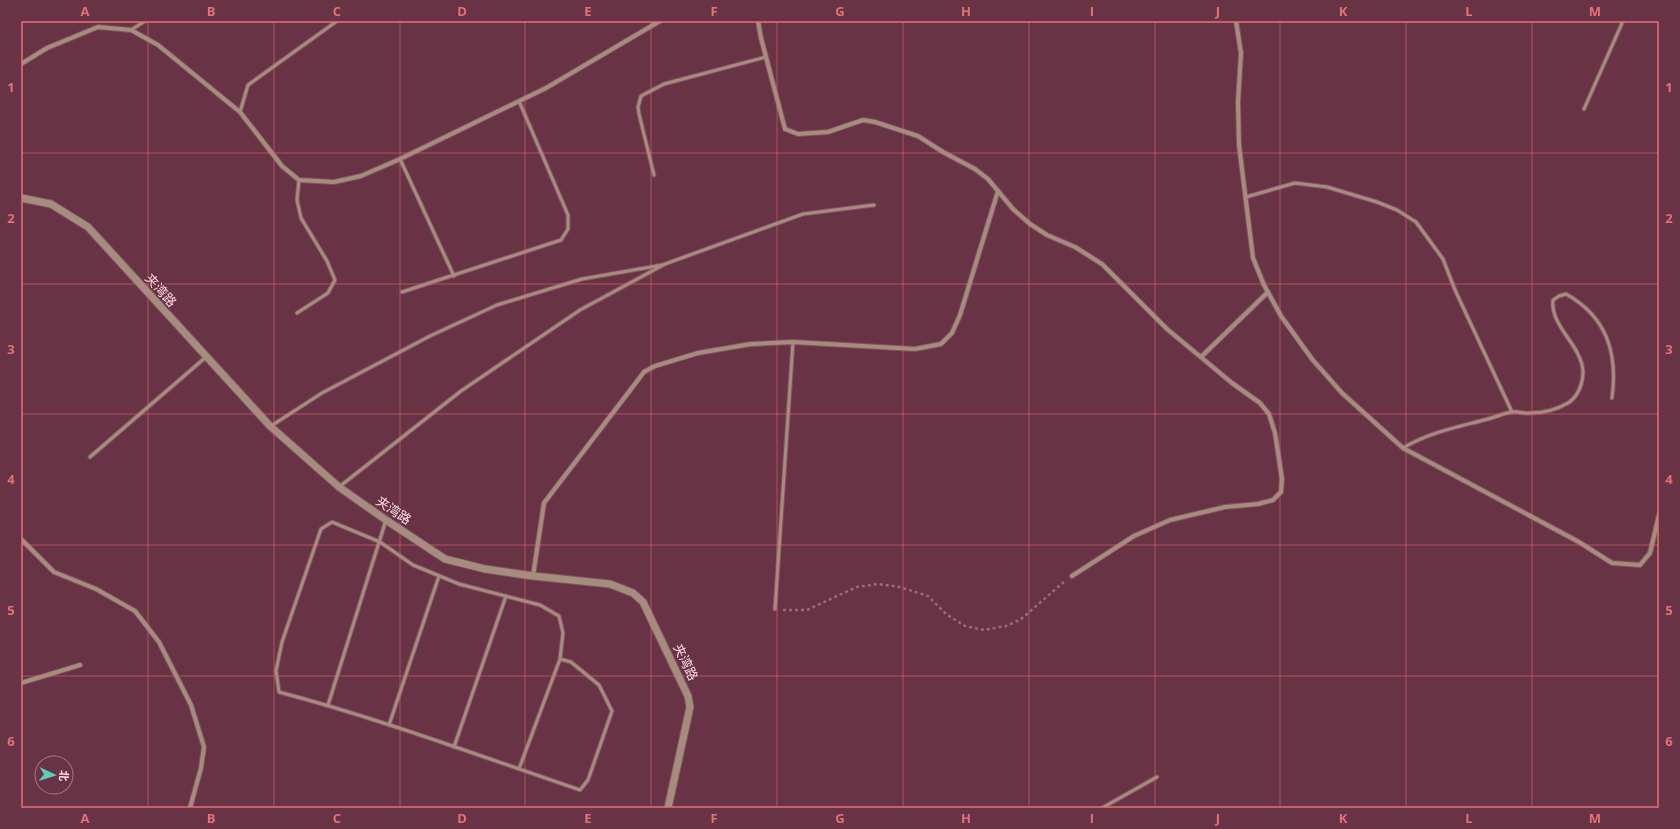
<svg xmlns="http://www.w3.org/2000/svg" width="1680" height="829" font-family="'Open Sans','Noto Sans SC',sans-serif">
	<style>
		.lines { fill: none; stroke-linecap: round; stroke-linejoin: round }
		.service-casing { stroke: #845163; stroke-width: 5 }
		.minor-casing { stroke: #845163; stroke-width: 6 }
		.tertiary-casing { stroke: #845163; stroke-width: 9 }
		.path { stroke: #996a7a; stroke-width: 2.5; stroke-dasharray: 3 3; stroke-linecap: butt }
		.service { stroke: #a48d7d; stroke-width: 3 }
		.minor { stroke: #a48d7d; stroke-width: 4 }
		.tertiary { stroke: #a48d7d; stroke-width: 7 }
		.grid { fill: none; stroke: #e67074; stroke-width: 1; stroke-opacity: 0.55 }
		.labels { text-anchor: middle; dominant-baseline: central; stroke-width: 3; stroke-linejoin: round; paint-order: stroke }
		.street-label { font-size: 13px; fill: #fddbe5; stroke: #693346 }
		.neatline { fill: none; stroke: #e67074; stroke-width: 1.5 }
		.grid-label { font-size: 13px; text-anchor: middle; font-weight: bold; fill: #e67074 }
	</style>
	<rect width="100%" height="100%" fill="#693346"/>
	<g class="lines">
		<g class="service-casing">
			<g id="service">
				<path d="M131,30l14,-9"/>
				<path d="M1584,109l39,-88"/>
				<path d="M240,112l8,-27 89,-64"/>
				<path d="M400,159l54,117"/>
				<path d="M654,175l-15,-61 -1,-7 3,-11 23,-12 102,-27"/>
				<path d="M1246,197l49,-14 32,4 50,15 20,8 19,12 27,37 12,31 57,122"/>
				<path d="M402,292l159,-52 7,-11v-14l-49,-114"/>
				<path d="M297,313l31,-20 7,-13 -8,-19 -26,-43 -4,-18 2,-20"/>
				<path d="M271,426l51,-33 108,-57 67,-31 85,-26 80,-14"/>
				<path d="M1403,448c27,-16 55,-21 85,-29 8,-2 16,-6 24,-7 6,-1 12,2 18,1 13,0 26,-3 38,-10 10,-6 15,-20 15,-31 -1,-27 -33,-45 -30,-72l6,-4 7,-2c41,23 52,59 46,104"/>
				<path d="M90,457l116,-100"/>
				<path d="M339,487l122,-96 119,-81 85,-46 138,-50 71,-9"/>
				<path d="M775,609l18,-267"/>
				<path d="M328,705l58,-185"/>
				<path d="M389,725l50,-149"/>
				<path d="M454,747l52,-151"/>
				<path d="M519,769l41,-110 3,-26 -4,-17 -19,-11 -81,-21 -46,-19 -33,-23 -48,-20 -11,7 -39,113 -6,29 3,21c102,27 201,64 301,98l8,-10 24,-69 -13,-26 -28,-23 -11,-3"/>
				<path d="M1102,808l55,-31"/>
			</g>
		</g>
		<g class="minor-casing">
			<g id="minor">
				<path d="M758,21l3,17 24,91 13,5 30,-2 35,-12 12,2 43,14 25,16 32,17 13,10 25,30 17,15 17,11 28,12 27,17 65,65 65,54 28,20 9,11 6,19 7,46 -1,13 -8,8 -15,4 -33,3 -55,13 -36,16 -62,40"/>
				<path d="M1236,21l5,32 -3,49 1,43 14,113 11,27 17,31 31,43 30,34 61,55 176,94 33,21 28,2 10,-12 9,-38"/>
				<path d="M21,64l26,-16 51,-21 33,3 27,15 82,67 42,54 17,14 35,2 27,-6 39,-17 146,-71 114,-67"/>
				<path d="M1201,357l67,-65"/>
				<path d="M21,539l33,33 42,17 39,22 24,31 32,63 13,42 -3,21 -11,40"/>
				<path d="M533,576l11,-73 100,-131 11,-6 43,-13 53,-9 42,-2 122,7 26,-5 11,-11 8,-18 38,-124"/>
				<path d="M21,683l59,-18"/>
			</g>
		</g>
		<g class="tertiary-casing">
			<path id="tertiary" d="M21,198l30,6 37,23 182,199 69,61 47,33 59,39 40,10 48,7 77,8 23,9 10,9 45,94 2,11 -22,101"/>
		</g>
		<path class="path" d="M783,610h24l50,-23 21,-3 22,3 28,9 18,18 19,12 19,4 22,-4 14,-6 45,-39"/>
		<use href="#service" class="service"/>
		<use href="#minor" class="minor"/>
		<use href="#tertiary" class="tertiary"/>
	</g>
	<path class="grid" d="M148,21v787M274,21v787M400,21v787M525,21v787M651,21v787M777,21v787M903,21v787M1029,21v787M1155,21v787M1280,21v787M1406,21v787M1532,21v787M21,153h1638M21,284h1638M21,414h1638M21,545h1638M21,676h1638"/>
	<g class="labels">
		<g class="street-label">
			<text transform="translate(161 290) rotate(48)">夹湾路</text>
			<text transform="translate(394 510) rotate(34)">夹湾路</text>
			<text transform="translate(686 662) rotate(64)">夹湾路</text>
		</g>
	</g>
	<rect width="1680" height="829" fill="none" stroke="#693346" stroke-width="44"/>
	<g transform="translate(54 775) rotate(94)"><circle r="19" fill="#693346" stroke="#a47686"/>
	<path d="M0-3L7 15L0 10L-7 15Z" fill="#5dceb9"/>
	<text y="-6" font-size="11" font-weight="bold" text-anchor="middle" fill="#fddbe5">北</text>
	</g>
	<rect x="22" y="22" width="1636" height="785" class="neatline"/>
	<g class="grid-label">
		<text x="85" y="16">A</text>
		<text x="211" y="16">B</text>
		<text x="337" y="16">C</text>
		<text x="462" y="16">D</text>
		<text x="588" y="16">E</text>
		<text x="714" y="16">F</text>
		<text x="840" y="16">G</text>
		<text x="966" y="16">H</text>
		<text x="1092" y="16">I</text>
		<text x="1218" y="16">J</text>
		<text x="1343" y="16">K</text>
		<text x="1469" y="16">L</text>
		<text x="1595" y="16">M</text>
		<text x="11" y="92">1</text>
		<text x="1669" y="92">1</text>
		<text x="11" y="223">2</text>
		<text x="1669" y="223">2</text>
		<text x="11" y="354">3</text>
		<text x="1669" y="354">3</text>
		<text x="11" y="484">4</text>
		<text x="1669" y="484">4</text>
		<text x="11" y="615">5</text>
		<text x="1669" y="615">5</text>
		<text x="11" y="746">6</text>
		<text x="1669" y="746">6</text>
		<text x="85" y="823">A</text>
		<text x="211" y="823">B</text>
		<text x="337" y="823">C</text>
		<text x="462" y="823">D</text>
		<text x="588" y="823">E</text>
		<text x="714" y="823">F</text>
		<text x="840" y="823">G</text>
		<text x="966" y="823">H</text>
		<text x="1092" y="823">I</text>
		<text x="1218" y="823">J</text>
		<text x="1343" y="823">K</text>
		<text x="1469" y="823">L</text>
		<text x="1595" y="823">M</text>
	</g>
</svg>
